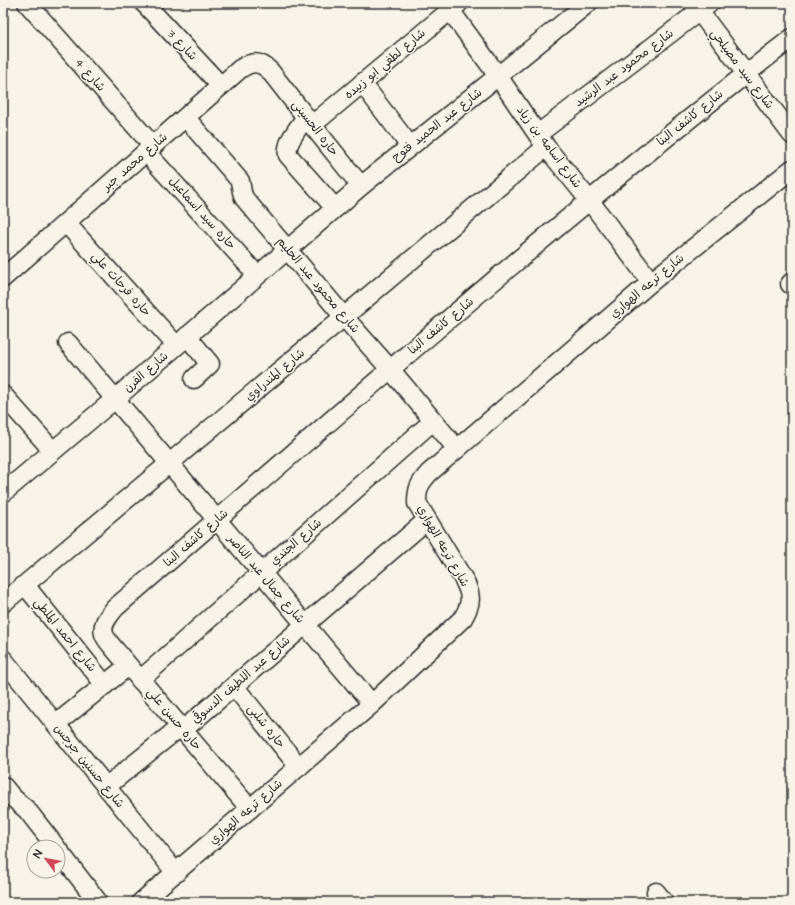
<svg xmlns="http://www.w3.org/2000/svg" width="795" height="905" font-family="'Architects Daughter','Playpen Sans Arabic',sans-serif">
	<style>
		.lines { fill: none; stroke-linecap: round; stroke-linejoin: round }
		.minor-casing { stroke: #2b2b2b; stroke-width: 21 }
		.minor { stroke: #f7f3e8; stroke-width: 18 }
		.labels { text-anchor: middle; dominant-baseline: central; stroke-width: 3; stroke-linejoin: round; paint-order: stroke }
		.street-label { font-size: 12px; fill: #2b2b2b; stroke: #f7f3e8 }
	</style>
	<rect width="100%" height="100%" fill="#f7f3e8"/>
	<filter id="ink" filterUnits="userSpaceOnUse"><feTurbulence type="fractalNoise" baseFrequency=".025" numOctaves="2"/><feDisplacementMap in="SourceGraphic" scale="8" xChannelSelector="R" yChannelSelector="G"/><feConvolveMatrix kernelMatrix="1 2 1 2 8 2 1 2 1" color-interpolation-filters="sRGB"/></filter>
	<g filter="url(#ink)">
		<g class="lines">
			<g class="minor-casing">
				<g id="minor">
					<path d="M27,3l126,143"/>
					<path d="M144,3l77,83"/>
					<path d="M693,3l99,132"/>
					<path d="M450,10l48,66 48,71 43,53 62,82"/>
					<path d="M362,83l48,63"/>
					<path d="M306,117c-7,10 -21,26 -18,38l47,53"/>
					<path d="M186,118l54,63 2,11 2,6 100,119 46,52 67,80"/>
					<path d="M312,125l147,-122"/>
					<path d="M538,134l172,-131"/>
					<path d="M146,152l111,123"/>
					<path d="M66,223l110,122"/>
					<path d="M3,278l237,-209c12,-8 20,-8 30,2l42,54 49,61"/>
					<path d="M790,284l2,-2"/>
					<path d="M187,336l23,28 -1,1 -15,14"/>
					<path d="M68,343l304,361"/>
					<path d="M3,395l50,56"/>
					<path d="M3,493l112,-94 246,-213 137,-110 90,-73"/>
					<path d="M25,585l80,100"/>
					<path d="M3,603l543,-456"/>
					<path d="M3,659l173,214"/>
					<path d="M140,680l293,-259"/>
					<path d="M234,686l65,81"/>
					<path d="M56,724l72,-58"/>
					<path d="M183,730l244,-210"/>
					<path d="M3,786l9,11 15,13 29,37"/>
					<path d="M107,786l73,-59"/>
					<path d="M250,809l-139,-164c-2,-3 -6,-7 -7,-11 -3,-10 5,-18 11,-26 223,-193 444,-390 677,-570"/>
					<path d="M58,850l40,52"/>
					<path d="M656,892l8,10"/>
					<path d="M141,902l231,-198 91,-86c9,-15 9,-22 1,-38l-47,-77c0,-14 2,-19 12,-30l222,-191 141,-113"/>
				</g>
			</g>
			<use href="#minor" class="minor"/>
		</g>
	</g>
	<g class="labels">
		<g class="street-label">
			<text transform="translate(182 45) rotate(47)">شارع 3</text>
			<text transform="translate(385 64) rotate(-40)">شارع لطفي ابو زبيده</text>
			<text transform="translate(624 68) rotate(-37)">شارع محمود عبد الرشيد</text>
			<text transform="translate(742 69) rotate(53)">شارع سيد مصيلحي</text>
			<text transform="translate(90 75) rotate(49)">شارع 4</text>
			<text transform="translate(690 118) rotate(-39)">شارع كاشف البنا</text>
			<text transform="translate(437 125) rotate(-38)">شارع عبد الحميد فتوح</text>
			<text transform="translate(315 128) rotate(52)">حاره الحسينى</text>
			<text transform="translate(549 147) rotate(53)">شارع اسامه بن زياد</text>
			<text transform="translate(135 162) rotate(-41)">شارع محمد جبر</text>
			<text transform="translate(202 213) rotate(48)">حاره سيد اسماعيل</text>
			<text transform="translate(121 284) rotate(48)">حاره فرحات علي</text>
			<text transform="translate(318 285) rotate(50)">شارع محمود عبد الحليم</text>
			<text transform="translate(647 286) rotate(-40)">شارع ترعه الهواري</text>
			<text transform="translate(441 326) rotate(-40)">شارع كاشف البنا</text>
			<text transform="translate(146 372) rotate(-41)">شارع الفرن</text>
			<text transform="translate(275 375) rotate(-40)">شارع المندراوي</text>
			<text transform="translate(196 538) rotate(-41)">شارع كاشف البنا</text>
			<text transform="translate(296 542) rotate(-41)">شارع الجندي</text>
			<text transform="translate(443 546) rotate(60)">شارع ترعه الهواري</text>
			<text transform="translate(266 579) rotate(50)">شارع جمال عبد الناصر</text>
			<text transform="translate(65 635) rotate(51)">شارع احمد الملطي</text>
			<text transform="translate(241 680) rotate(-41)">شارع عبد اللطيف الدسوقي</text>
			<text transform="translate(174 719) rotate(50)">حاره حسن علي</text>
			<text transform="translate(266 726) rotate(51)">حاره شلبى</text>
			<text transform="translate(89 766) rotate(51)">شارع حسنين جرجس</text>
			<text transform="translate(246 812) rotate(-41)">شارع ترعه الهواري</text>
		</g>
	</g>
	<rect width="795" height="905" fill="none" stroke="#f7f3e8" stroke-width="16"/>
	<rect x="8" y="8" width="779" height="889" fill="none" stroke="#2b2b2b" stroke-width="1.5" filter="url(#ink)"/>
	<g transform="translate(46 859) rotate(302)"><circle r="19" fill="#f7f3e8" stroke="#a5a39c"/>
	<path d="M0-3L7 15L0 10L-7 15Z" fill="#d1495b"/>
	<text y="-6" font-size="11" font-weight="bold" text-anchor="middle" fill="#2b2b2b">N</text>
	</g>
</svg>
